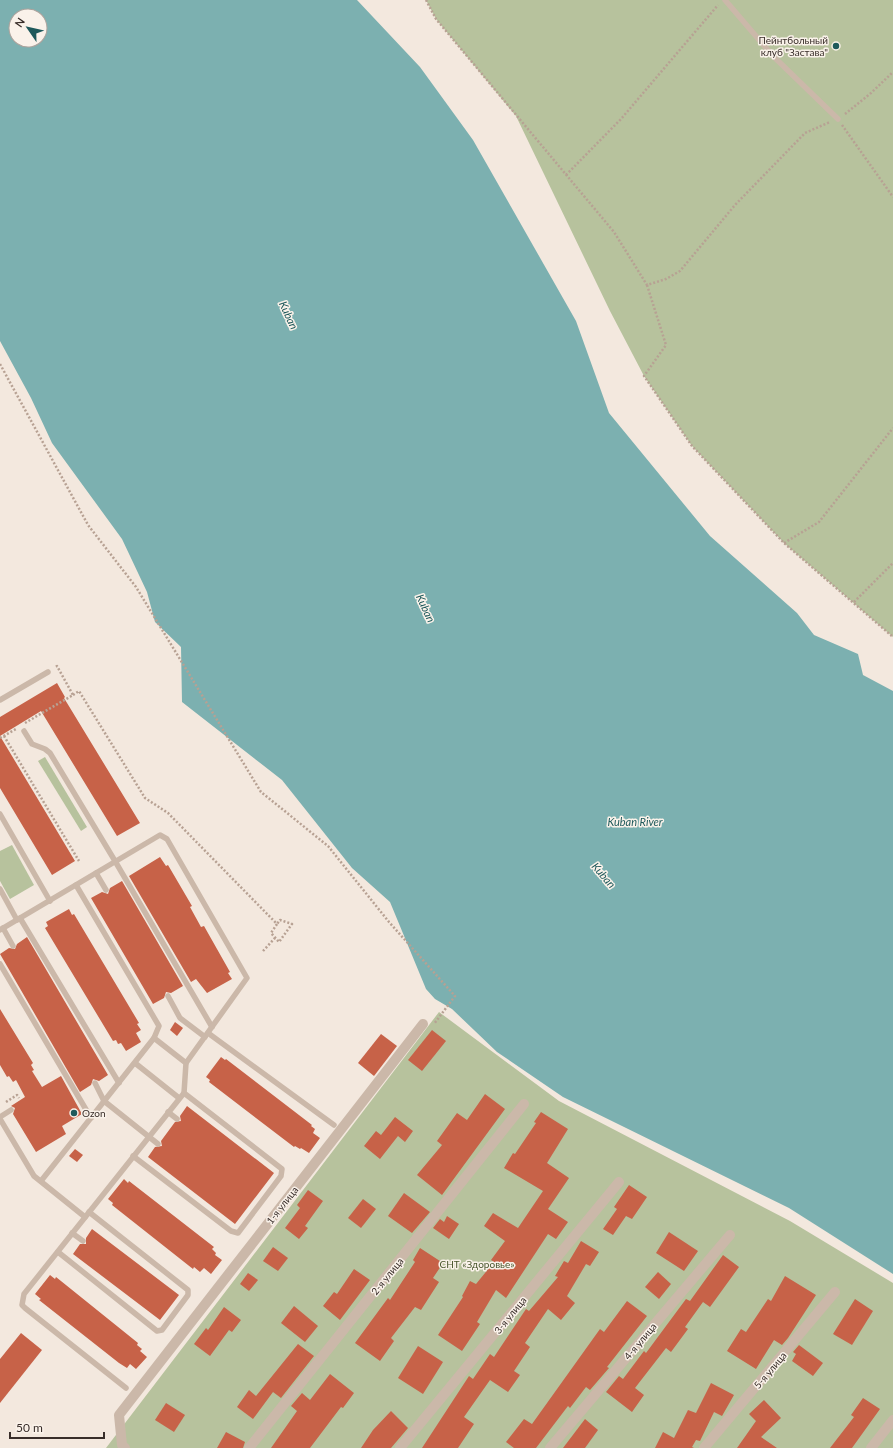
<svg xmlns="http://www.w3.org/2000/svg" width="893" height="1448" font-family="Lato,sans-serif">
	<style>
		.green { fill: #b7c29d }
		.water { fill: #7cb0b0; fill-rule: evenodd }
		.building { fill: #c76248 }
		.lines { fill: none; stroke-linecap: round; stroke-linejoin: round }
		.path { stroke: #b7a193; stroke-width: 2.5; stroke-dasharray: 2 2; stroke-linecap: butt }
		.lane { stroke: #cbb8a9; stroke-width: 5.5 }
		.street { stroke: #cbb8a9; stroke-width: 10 }
		.poi-dot { fill: #1e595b; stroke: #faf2ea; stroke-width: 1.5 }
		.labels { text-anchor: middle; dominant-baseline: central; stroke-width: 3; stroke-linejoin: round; paint-order: stroke }
		.poi-label { font-size: 10px; fill: #382d29; stroke: #faf2ea; text-anchor: end }
		.street-label { font-size: 10px; fill: #382d29; stroke: #faf2ea }
		.park-label { font-size: 10px; fill: #49572d; stroke: #faf2ea }
		.water-label { font-size: 11px; font-style: italic; fill: #1e595b; stroke: #faf2ea }
	</style>
	<rect width="100%" height="100%" fill="#f3e8de"/>
	<g class="green">
		<path d="M426,0h467v637l-109,-94 -92,-97 -48,-70 -34,-65 -94,-195 -80,-97z"/>
		<path d="M45,757l42,70 -6,4 -43,-70z"/>
		<path d="M12,845l22,40 -24,14 -10,-18v-30z"/>
		<path d="M439,1012l120,89 231,120 103,62v165h-787z"/>
	</g>
	<path class="water" d="M0,0h357l63,67 53,73 103,181 33,92 101,123 87,77 17,22 44,19 5,21 30,16v583l-104,-66 -226,-111 -66,-45 -45,-43 -17,-10 -9,-10 -36,-87 -38,-34 -70,-88 -100,-78 -1,-55 -26,-25 -8,-30 -25,-53 -70,-96 -21,-45 -31,-57zM16,16h24v24h-24z"/>
	<g class="building">
		<path d="M57,683l8,14 -1,1 76,125 -23,13 -76,-125 -41,25 75,125 -23,14 -52,-87v-71z"/>
		<path d="M160,857l6,9 2,-1 24,41 -2,1 11,20 3,-1 26,46 -2,1 4,6 -25,14 -11,-14 -5,3 -62,-106z"/>
		<path d="M122,881l61,105 -12,7 -5,-1 -2,6 -11,6 -62,-106 11,-6 6,2 2,-6z"/>
		<path d="M69,909l3,6 2,-1 65,109 -2,1 4,6 -5,3 5,9 -15,9 -5,-8 -3,1 -2,-4 -3,1 -68,-113 3,-2 -2,-4z"/>
		<path d="M27,937l81,138 -9,6 -6,-2 -2,6 -11,7 -80,-138 9,-6 6,1 2,-5z"/>
		<path d="M0,1009l33,54 -2,2 3,5 -2,1 10,16 19,-11 21,38 -20,12 4,8 -30,18 -23,-38 2,-6 -4,-2 14,-9 -9,-17 -3,2 -4,-6 -2,1 -7,-12z"/>
		<path d="M175,1022l8,6 -6,8 -7,-6z"/>
		<path d="M432,1030l14,11 -24,30 -14,-11z"/>
		<path d="M381,1034l16,12 -23,30 -16,-13z"/>
		<path d="M221,1057l4,3 1,-1 86,66 -1,1 4,3 -2,4 7,5 -11,15 -8,-5 -1,1 -5,-3 -1,1 -85,-65 1,-2 -4,-3z"/>
		<path d="M485,1094l20,15 -63,86 -25,-20 25,-30 -5,-4 20,-28 10,7z"/>
		<path d="M187,1106l87,67 -39,51 -87,-67 7,-10 7,-1 -1,-5 14,-19 6,-1 -1,-5z"/>
		<path d="M541,1112l27,17 -21,34 22,15 -21,31 20,13 -12,17 -8,-5 -42,64 -10,-8 -19,32 3,2 -18,27 -24,-16 25,-38 -1,-1 8,-15 6,3 18,-22 -3,-2 14,-19 -21,-15 9,-13 25,15 25,-37 -39,-23 9,-15 2,1 21,-31 -2,-1z"/>
		<path d="M395,1117l18,14 -8,11 -7,-6 -18,23 -16,-13 12,-15 5,4z"/>
		<path d="M75,1149l8,6 -6,7 -8,-6z"/>
		<path d="M124,1179l4,4 1,-2 85,66 -2,2 4,4 -1,2 7,5 -11,14 -7,-6 -4,4 -6,-5 -1,2 -81,-64 1,-2 -5,-4z"/>
		<path d="M629,1185l18,12 -15,22 -6,-3 -13,19 -10,-6 14,-20 -3,-2z"/>
		<path d="M308,1190l15,11 -18,25 3,2 -9,11 -14,-11 15,-20 -3,-3z"/>
		<path d="M404,1193l26,19 -18,21 -24,-17z"/>
		<path d="M363,1199l13,10 -15,19 -13,-10z"/>
		<path d="M447,1216l12,8 -10,15 -16,-11 7,-9 4,3z"/>
		<path d="M92,1229l87,66 -19,25 -87,-66 7,-10h6v-6z"/>
		<path d="M669,1232l29,19 -14,20 -28,-18z"/>
		<path d="M581,1241l18,11 -9,14 -4,-2 -19,32 8,7 -14,17 -13,-11 -23,34 5,4 -16,24 6,4 -12,17 -18,-12 -26,37 10,7 -16,24h-36l47,-72 4,3 17,-25 4,3 32,-48 3,2 29,-34 -3,-1 9,-15 4,2z"/>
		<path d="M273,1247l15,11 -10,13 -15,-10z"/>
		<path d="M420,1248l23,15 -10,15 6,4 -18,28 -6,-3 -24,31 3,3 -14,20 -25,-18 33,-45 2,2 25,-38 -2,-2z"/>
		<path d="M723,1255l16,12 -29,40 -7,-5 -18,25 3,2 -17,23 -5,-4 -31,40 9,7 -12,17 -26,-20 13,-16 4,3 21,-28 2,2 40,-54 4,2z"/>
		<path d="M354,1269l16,11 -30,40 -17,-14 11,-14 3,2z"/>
		<path d="M658,1272l13,12 -12,15 -14,-12z"/>
		<path d="M248,1273l10,7 -9,11 -9,-7z"/>
		<path d="M50,1275l5,4 1,-2 82,66 -1,2 5,4 -2,2 7,6 -11,12 -6,-5 -3,4 -8,-5 -80,-63 2,-1 -6,-5z"/>
		<path d="M785,1276l31,19 -28,43 -6,7 -8,-5 -18,29 -29,-18 14,-22 5,3 22,-33 3,2z"/>
		<path d="M855,1299l18,12 -21,34 -19,-11z"/>
		<path d="M627,1301l20,15 -40,51 2,1 -19,22 -4,-3 -16,21 -2,-2 -32,42h-22l-8,-6 18,-23 8,5 68,-95 4,3z"/>
		<path d="M294,1306l24,20 -13,16 -24,-19z"/>
		<path d="M224,1307l17,13 -9,12 -3,-2 -19,26 -16,-12 12,-16 2,2z"/>
		<path d="M21,1333l21,17 -42,53v-44z"/>
		<path d="M298,1344l16,12 -33,42 -8,-6 -20,27 -16,-12 12,-17 7,6z"/>
		<path d="M799,1345l24,18 -10,13 -21,-15 4,-7 -3,-2z"/>
		<path d="M418,1346l25,16 -20,32 -25,-16z"/>
		<path d="M330,1374l24,19 -11,15 -2,-1 -31,41h-39l26,-37 -6,-5 11,-13 8,7z"/>
		<path d="M711,1383l23,12 -12,21 -8,-4 -14,29 -4,-1 -4,7 2,1h-39l8,-16 11,6 14,-28 8,3z"/>
		<path d="M863,1398l17,11 -28,39h-22l24,-31 -3,-2z"/>
		<path d="M764,1400l17,18 -20,19 16,11h-40l19,-27 -7,-7z"/>
		<path d="M166,1403l19,12 -11,17 -19,-12z"/>
		<path d="M391,1411l17,17 -17,20h-30l12,-18z"/>
		<path d="M585,1419l13,11 -13,18h-22z"/>
		<path d="M226,1432l19,10 -2,6h-26z"/>
	</g>
	<g class="lines">
		<g class="path">
			<path d="M426,0l10,19 178,213 33,53 19,-6 14,-8 55,-66 70,-72 25,-11"/>
			<path d="M845,114l26,-21 22,-21"/>
			<path d="M842,125l51,72"/>
			<path d="M566,175l55,-56 97,-114"/>
			<path d="M647,285l19,60 -22,31 48,70 92,97 109,94"/>
			<path d="M0,364l88,161 48,62 125,205 67,54 61,76 66,74 -21,28"/>
			<path d="M784,543l35,-21 74,-94"/>
			<path d="M854,602l39,-39"/>
			<path d="M73,695l6,-4 66,107 23,15 109,111 -6,9 8,9 13,-18 -12,-4 -3,4"/>
			<path d="M25,723l48,-28 -16,-29 -2,1"/>
			<path d="M4,736l75,125"/>
			<path d="M0,738l16,-9"/>
			<path d="M263,951l12,-13"/>
			<path d="M6,1102l11,-7 2,3"/>
		</g>
		<g class="lane">
			<path d="M725,0l48,56 65,63"/>
			<path d="M0,700l48,-28"/>
			<path d="M24,731l8,13 13,5 5,4 65,108 97,166"/>
			<path d="M0,814l50,87"/>
			<path d="M96,873l10,17"/>
			<path d="M0,889l17,31"/>
			<path d="M20,918l99,165"/>
			<path d="M3,928l10,18"/>
			<path d="M0,930l160,-95 7,4 80,139 -61,85 -2,30 -160,201 -2,11 3,3 101,80"/>
			<path d="M0,964l91,154"/>
			<path d="M168,996l12,22 25,19"/>
			<path d="M208,1033l126,92"/>
			<path d="M154,1038l32,25"/>
			<path d="M135,1063l44,35"/>
			<path d="M95,1083l9,18 54,43"/>
			<path d="M168,1112l9,7"/>
			<path d="M0,1117l11,-7"/>
			<path d="M0,1119l34,57 51,41"/>
			<path d="M133,1156l98,75 7,2 3,-4 40,-53 1,-7 -98,-76"/>
			<path d="M41,1181l113,-143 5,-12 -83,-141"/>
			<path d="M72,1233l11,8"/>
			<path d="M58,1252l99,79 5,-1 26,-35v-5l-99,-78"/>
		</g>
		<g class="street">
			<path d="M125,1448l-3,-3 -3,-30 304,-391"/>
			<path d="M249,1448l275,-344"/>
			<path d="M400,1448l219,-266"/>
			<path d="M550,1448l180,-213"/>
			<path d="M704,1448l131,-156"/>
			<path d="M871,1448l22,-28"/>
		</g>
	</g>
	<g class="poi-dot">
		<circle cx="836" cy="46" r="4"/>
		<circle cx="74" cy="1113" r="4"/>
	</g>
	<g class="labels">
		<g class="poi-label">
			<text x="828" y="40">Пейнтбольный<tspan x="828" dy="12">клуб "Застава"</tspan></text>
			<text x="82" y="1113" text-anchor="start">Ozon</text>
		</g>
		<g class="street-label">
			<text transform="translate(282 1205) rotate(-52)">1-я улица</text>
			<text transform="translate(387 1276) rotate(-51)">2-я улица</text>
			<text transform="translate(510 1315) rotate(-51)">3-я улица</text>
			<text transform="translate(640 1341) rotate(-50)">4-я улица</text>
			<text transform="translate(770 1370) rotate(-50)">5-я улица</text>
		</g>
		<g class="park-label">
			<text x="477" y="1264">СНТ «Здоровье»</text>
		</g>
		<g class="water-label">
			<text transform="translate(289 315) rotate(65)">Kuban</text>
			<text transform="translate(426 608) rotate(65)">Kuban</text>
			<text x="635" y="821">Kuban River</text>
			<text transform="translate(604 875) rotate(49)">Kuban</text>
		</g>
	</g>
	<g transform="translate(28 28) rotate(304)"><circle r="19" fill="#faf2ea" stroke="#aca39d"/>
	<path d="M0-3L7 15L0 10L-7 15Z" fill="#1e595b"/>
	<text y="-6" font-size="11" font-weight="bold" text-anchor="middle" fill="#382d29">N</text>
	</g>
	<path d="M10 1432v6h94v-6" fill="none" stroke="#382d29" stroke-width="2"/>
	<text x="16" y="1432" font-size="12" fill="#382d29" stroke="#faf2ea" stroke-width="3" paint-order="stroke">50 m</text>
</svg>
